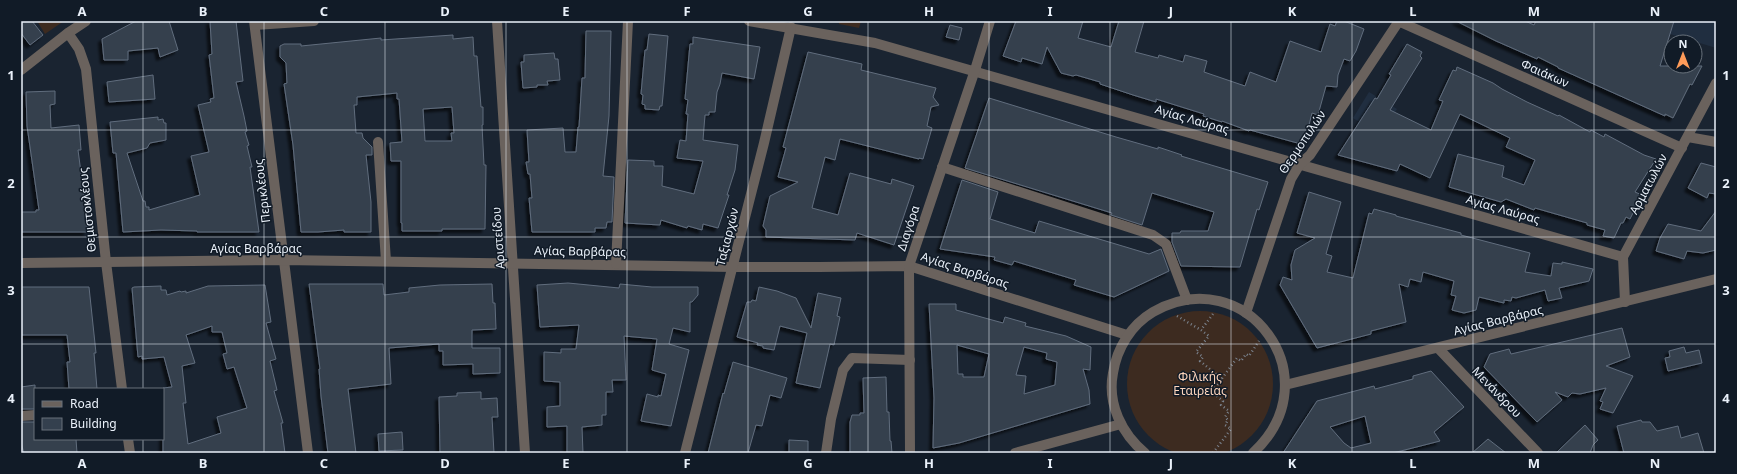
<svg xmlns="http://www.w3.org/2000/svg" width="1737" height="474" font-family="'Noto Sans',sans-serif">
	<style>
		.built { fill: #202e40 }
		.green { fill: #3d2b20 }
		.building { fill: #34404e; stroke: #616d7d; fill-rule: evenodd; filter: url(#shadow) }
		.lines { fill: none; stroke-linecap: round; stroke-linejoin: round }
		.path { stroke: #7c8590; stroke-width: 2.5; stroke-dasharray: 1 3; stroke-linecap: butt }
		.minor { stroke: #6a625d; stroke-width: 10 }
		.grid { fill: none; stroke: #eaf1fa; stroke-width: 1; stroke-opacity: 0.55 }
		.labels { text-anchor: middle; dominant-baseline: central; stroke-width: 3; stroke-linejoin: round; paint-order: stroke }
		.street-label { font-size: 12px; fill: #eaf1fa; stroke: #111b27 }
		.park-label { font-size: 12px; fill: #ffd6bd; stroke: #111b27 }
		.neatline { fill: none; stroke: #eaf1fa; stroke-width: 1.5 }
		.grid-label { font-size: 13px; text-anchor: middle; font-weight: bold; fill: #eaf1fa }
	</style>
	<defs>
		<filter id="shadow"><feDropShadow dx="-3.5" dy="3.5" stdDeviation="1" flood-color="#0009"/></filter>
	</defs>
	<rect width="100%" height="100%" fill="#1a2431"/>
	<g class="built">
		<path d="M1628,21h88v27z"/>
		<path d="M1369,92l28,17 -17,26 -27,-17z"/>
	</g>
	<g class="green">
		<path d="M37,21h27l-19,13z"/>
		<path d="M839,21h22l-2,7 -20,-4z"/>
		<circle cx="1200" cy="384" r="73"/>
	</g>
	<g class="building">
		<path d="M21,21h11l11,14 -13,10 -9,-12z"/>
		<path d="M136,21h33l9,29 -18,7 -2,-9 -30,3v9h-24l-2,-21z"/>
		<path d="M210,21h26l7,60 -7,1 8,34 3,15 -2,1 4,13 -2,1 5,21h-2l9,65h-62v-1l-36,-1 -38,2 -7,-79h-3l-3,-31 48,-5v3l5,-1 1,4h2v17l-16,3 -3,5 -20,5 16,48h2l1,6h3v3l51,-15 -9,-39 18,-4 -11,-47 13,-3 -1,-3 4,-1 -5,-43 3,-1z"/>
		<path d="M1016,21h67l-5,17 33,9 8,-26h25l-9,31 23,6 1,-3 24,7 2,-7 22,6 -3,11 41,14 5,-14 26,10 14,-41 31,11 9,-28 5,2 2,-5h7l20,8 -8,22 -6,10 -6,-2 -6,16 -1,12 -11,-1 -8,29 -6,-2 -6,24 -3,-1 -2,8 -51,-14 -1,1 -27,-10v1l-19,-6 1,-2 -48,-15v3l-23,-7 -33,-11v-2l-24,-7 -3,1 -12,-3 -14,-26 -5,17 -20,-6 -1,4 -18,-6z"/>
		<path d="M1456,21h69l9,4 2,-4h138l-14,45h42l-10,19 -2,-1 -17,34 -8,-4v2l-107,-48v-1l-20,-10 -1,2 -41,-18z"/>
		<path d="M950,25l12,3 -3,12 -13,-3z"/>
		<path d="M586,31h25l-2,85 -6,60 11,1 -2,45h-5l-1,6h-11v4h-63l-3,-34h3l-2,-24h-2l-2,-12h3l-2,-32 36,-2 2,24h11l2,-25h1l3,-49h3z"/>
		<path d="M649,34l19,2 -5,60 -1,10h-2l-1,4 -14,-1v-4l-3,-1 1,-9 -2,-1 4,-44h2z"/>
		<path d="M453,35v4l20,-2 1,19h3l4,51h2v18h-1l2,40h2l-1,64h-43v2h-40v-8h-1v-62h-10l-1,-18 12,-1 -3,-43h-2v-6l-40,4v8h-3l2,28h6l1,5 9,9v8h-6l5,47v30h-27v-2l-26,2h-17l-8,-87 -9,-61 3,-1 -1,-20 -6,-6v-11l4,-2h17v2l80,-8v2zM452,107l2,26h-3l1,8h-27l-2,-32z"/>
		<path d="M693,37l67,10 -6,32 -32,-6 -2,11 -3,8 -2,20h-6v3h-4l-2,25 35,5 -3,25 -8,25h2l-11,33 -15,-4 -1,6 -14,-4 -1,2 -26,-8 -1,5 -35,-2 3,-63 26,1v5h9l-1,20 32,8 9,-33 -26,-3 3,-18 6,1 2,-27h-2l2,-14 -3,-1 5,-55h3z"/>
		<path d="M1407,44l15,8 -2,4 2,2 -32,52 39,19 2,1 12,-29 -4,-1 14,-30 3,1 1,-4 36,16 9,6 25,13 31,14 1,-1 31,17 1,-2 13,7 1,-3 39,21 12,4 -21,33 7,3 -12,24 -4,-2 -3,6h-2l-7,15 -11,-2 2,-6 -18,-5v-2l-52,-15 -1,2 -28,-11 -5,3 -52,-15 9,-33 46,12 -2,11 22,8 11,-25 -29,-13 4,-9 -50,-24 -30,64 -30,-14 -3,7 -59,-16 37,-57 2,1 14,-24 -2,-1z"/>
		<path d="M808,52l54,12 -1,6 75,18 -3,9 6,8 -8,2 -4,19 5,2 -9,31 -4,-1v1l-79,-20 -5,21 -10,-3 -13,51 26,7 12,-42 41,11 1,-5 22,7 -20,59 -37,-12 -2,7 -89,-3v-7l-3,-4 7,-30 28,-14 -20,-5 8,-29 -3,-1z"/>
		<path d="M554,53l1,6h3l2,21 -13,1 1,4h-11v2l-14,1 -2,-26h3v-7z"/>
		<path d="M153,75l2,24 -46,3 -2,-20z"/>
		<path d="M55,91v13l-5,1 1,23 28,-3 2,25h-3l8,60h1v22h-66v-20h15v-2h3l-12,-84 -1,-34z"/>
		<path d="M989,98l127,39 42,12v-2l24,8 -1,1 87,26 -9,28 -2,-1 -17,58 -59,-1 -9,-24v-9h8l1,-2h27l6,-19 -62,-19 -10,32 -31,-10 1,-2 -147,-45z"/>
		<path d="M1701,163l15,4v27l-7,-1 -2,5 -19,-10z"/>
		<path d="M962,180l36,12 -8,27 45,14 4,-12 110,33 12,-5 8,22 -55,26 -40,-12 2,-5 -62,-19 -2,4 -18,-5 1,-3 -55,-8z"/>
		<path d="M1309,192l32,10 -15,52 6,2 -5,16 26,6 16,-65 3,1 2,-5 22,6v1l65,17v2l69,18 -5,19 26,4 2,-13 9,1v-2l31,7 -4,12 -30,7 3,10 -14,3 -3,-11 -29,8 -4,-1 -1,4 -7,-1v3l-25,-6 -3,13 -12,3 -12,-3 4,-14 -5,-1 3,-14 -31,-9 -2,10 -11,-3 -2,8 -9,-3 7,38 -35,9v3l-54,14 -37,-63 3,-8 9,3 -1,-15 4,-15 20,-12 -18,-5z"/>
		<path d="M1716,211v39l-13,3 -16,-2 -3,8 -28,-8 4,-13 8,-14 33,7z"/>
		<path d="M568,283l51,5 1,-4 32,3h46v8l-6,7h-2v30l-17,-4 -4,16 20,6 -18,76 -30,-5 6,-27 11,3v-2l3,1 5,-22 -14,-4 5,-31 -33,-3 2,44h-14l1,12h-7v23h-4v10l-20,2 1,26h-16v-27l-20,1v-20l13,-1v-24l-16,-1v-29l17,1v-4h15l3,-24 -39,2 -3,-42z"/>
		<path d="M309,284h74l1,11 25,-3v-4l31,-3 52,-1 1,19h2l1,26 -24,1v18h28v25l-27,1v-10l-30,1v-14h-4v-7l-50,4 2,36 -43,5 8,64h-28l-7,-57 -2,-27h1z"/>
		<path d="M265,285l6,37 -5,1 10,36 -6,2 7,29 -3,1 9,32h-2l4,30h-122v-65l9,-1 -8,-30 -22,2v-3l-4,1 -6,-69 2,-1 27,-1v4h5l1,5 13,-4 1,1 5,-1v2l22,-7zM212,326v6h10l5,21 -4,1 4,15 7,-2 13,41 -30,9 4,16 -33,11 -5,-41h3l-4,-37 13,-3 -9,-28z"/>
		<path d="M21,287h68l7,66h-2l3,36h-28l-2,-27h3l-3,-27h-46z"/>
		<path d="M759,287l18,4 19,7 15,30 7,-35 23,5 -4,18 3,1 -6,28 -4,-1 -10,44 -24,-5 11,-50 -27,-7 -6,24 -11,-2v-2l-6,-1 1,-2 -21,-6 10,-35h4l1,-2 4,1z"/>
		<path d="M929,304h27v6l47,13 2,-6 21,6 -1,3 41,10 25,11 -1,23 -7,-1 6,21 1,14 -131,39 -26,5 1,-50zM957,345l32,9 -5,23h-21v-3h-5zM1024,347l23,6 -1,6 11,3 -2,23 -31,9 2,-18 -10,-1z"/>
		<path d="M1622,328l8,29 -24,9 27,10 -20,37 -13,-4 3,-7 -3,-1 6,-13 -26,6 -8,-1 -4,4 -13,-5 7,8 -25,22 -53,-55 6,-13 19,-5 2,5z"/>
		<path d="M1684,347l2,6 13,-3 3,13 -34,8 -3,-13 5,-1 -1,-6z"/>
		<path d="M733,362l54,16 -6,20 -11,-3 -8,31 -6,-1 -8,28h-40l15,-60 1,1z"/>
		<path d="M1431,371l33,36 -30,25 6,9 -47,12h-110l34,-52 57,-15 1,3 38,-10v-3zM1365,416l6,27 -20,5 -7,-5 -14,-16z"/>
		<path d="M886,377l1,35h2l1,29h1l1,12h-42v-31l2,-7h8v-2h4l-1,-35z"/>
		<path d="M35,385v24h-14v-22z"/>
		<path d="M481,392v7l16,-1 1,19h-6l2,36h-54l-1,-56 18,-1v-3z"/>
		<path d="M1641,420l1,2h8l7,9 21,-5 3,12 17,-5 6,20h-80l-7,-27z"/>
		<path d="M21,422h14v17h41l1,14h-53l-3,-10z"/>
		<path d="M1585,425l13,15 -5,5 -3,8h-34z"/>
		<path d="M402,432l1,18 -24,1 -1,-17z"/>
		<path d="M1488,439l18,14h-34z"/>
		<path d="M789,440l19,1v12h-19z"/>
	</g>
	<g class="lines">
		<g class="path">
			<path d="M1213,314l-12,16 8,6 -13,16 7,5 -3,4 22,18"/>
			<path d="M1177,316l24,14"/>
			<path d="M1213,453l18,-24 -6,-4 3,-5 -3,-3 4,-6 -8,-6 2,-4 -11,-9 25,-34 4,3 5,-7 3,2 10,-15"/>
		</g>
		<g class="minor">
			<path d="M254,21l54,432"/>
			<path d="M497,21l28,432"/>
			<path d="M749,21l126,22 748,214"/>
			<path d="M1398,21l284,127"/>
			<path d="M255,25l59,-4"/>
			<path d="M68,33l11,16 7,20 20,193 16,127"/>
			<path d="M21,70l47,-37 18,-12"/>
			<path d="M1688,137l28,5"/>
			<path d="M378,142l8,119"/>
			<path d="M942,167l211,68 13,9 21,56"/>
			<path d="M21,263l262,-3 450,7h86l90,-1 218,69"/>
			<path d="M616,264l12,-243"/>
			<path d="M1625,302l-2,-45 93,-174"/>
			<path d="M1246,313l45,-134 9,-15 10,-9 89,-134"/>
			<path d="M1438,348l100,105"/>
			<path d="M1285,385l431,-106"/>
			<path d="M21,416l14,-1"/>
			<path d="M128,439l2,14"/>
			<path d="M685,453l79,-310 27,-116"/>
			<path d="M826,453l5,-34 12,-49 9,-12 58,2"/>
			<path d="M910,453l-1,-187 66,-196 15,-49"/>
			<path d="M1015,453l106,-29"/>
			<path d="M1145,453c-23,-19 -38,-49 -32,-80 4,-25 18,-48 40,-61 93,-53 181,66 100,141"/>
		</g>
	</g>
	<path class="grid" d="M143,21v368M264,21v432M385,21v432M506,21v432M627,21v432M748,21v432M868,21v432M989,21v432M1110,21v432M1231,21v432M1352,21v432M1473,21v432M1594,21v432M21,130h1695M21,237h1695M21,344h1695M143,439v14"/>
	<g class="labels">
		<g class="street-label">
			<text transform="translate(1545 73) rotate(24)">Φαιάκων</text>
			<text transform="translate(1192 119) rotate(16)">Αγίας Λαύρας</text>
			<text transform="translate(1302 142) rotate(-56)">Θερμοπυλών</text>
			<text transform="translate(1648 184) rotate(-62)">Αρματωλών</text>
			<text transform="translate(262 191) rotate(-97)">Περικλέους</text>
			<text transform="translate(1503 209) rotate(16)">Αγίας Λαύρας</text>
			<text transform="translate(87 210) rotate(-96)">Θεμιστοκλέους</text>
			<text transform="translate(908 228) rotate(-72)">Διαγόρα</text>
			<text transform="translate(727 237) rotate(-76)">Ταξιαρχών</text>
			<text transform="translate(498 238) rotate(-94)">Αριστείδου</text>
			<text x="256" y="248">Αγίας Βαρβάρας</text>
			<text transform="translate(580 251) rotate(1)">Αγίας Βαρβάρας</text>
			<text transform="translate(965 270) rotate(18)">Αγίας Βαρβάρας</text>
			<text transform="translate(1498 320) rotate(-14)">Αγίας Βαρβάρας</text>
			<text transform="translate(1497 392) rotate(46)">Μενάνδρου</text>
		</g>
		<g class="park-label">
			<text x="1200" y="376">Φιλικής<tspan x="1200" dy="14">Εταιρείας</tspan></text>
		</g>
	</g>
	<rect width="1737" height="474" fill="none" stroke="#111b27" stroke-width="44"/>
	<rect x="34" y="388" width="130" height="52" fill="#111b27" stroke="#68717b"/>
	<rect x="42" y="401" width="20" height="6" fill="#6a625d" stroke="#68717b"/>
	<text x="70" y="408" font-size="12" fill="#eaf1fa">Road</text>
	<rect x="42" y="418" width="20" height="12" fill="#34404e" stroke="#68717b"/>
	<text x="70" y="428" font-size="12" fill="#eaf1fa">Building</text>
	<g transform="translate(1683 54)"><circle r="19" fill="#111b27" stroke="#68717b"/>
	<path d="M0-3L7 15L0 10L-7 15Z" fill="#fe9b59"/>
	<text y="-6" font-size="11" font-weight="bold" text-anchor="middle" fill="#eaf1fa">N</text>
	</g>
	<rect x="22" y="22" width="1693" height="430" class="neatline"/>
	<g class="grid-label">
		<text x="82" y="16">A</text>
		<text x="203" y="16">B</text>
		<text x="324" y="16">C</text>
		<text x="445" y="16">D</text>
		<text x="566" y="16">E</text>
		<text x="687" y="16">F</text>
		<text x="808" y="16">G</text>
		<text x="929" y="16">H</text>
		<text x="1050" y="16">I</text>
		<text x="1171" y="16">J</text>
		<text x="1292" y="16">K</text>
		<text x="1413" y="16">L</text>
		<text x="1534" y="16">M</text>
		<text x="1655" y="16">N</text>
		<text x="11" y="80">1</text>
		<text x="1726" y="80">1</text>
		<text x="11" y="188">2</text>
		<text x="1726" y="188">2</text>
		<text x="11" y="295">3</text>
		<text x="1726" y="295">3</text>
		<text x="11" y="403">4</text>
		<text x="1726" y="403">4</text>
		<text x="82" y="468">A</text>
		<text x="203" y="468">B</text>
		<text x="324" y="468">C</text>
		<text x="445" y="468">D</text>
		<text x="566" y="468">E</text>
		<text x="687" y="468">F</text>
		<text x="808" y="468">G</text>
		<text x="929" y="468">H</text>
		<text x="1050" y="468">I</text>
		<text x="1171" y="468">J</text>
		<text x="1292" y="468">K</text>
		<text x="1413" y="468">L</text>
		<text x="1534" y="468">M</text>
		<text x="1655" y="468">N</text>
	</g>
</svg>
